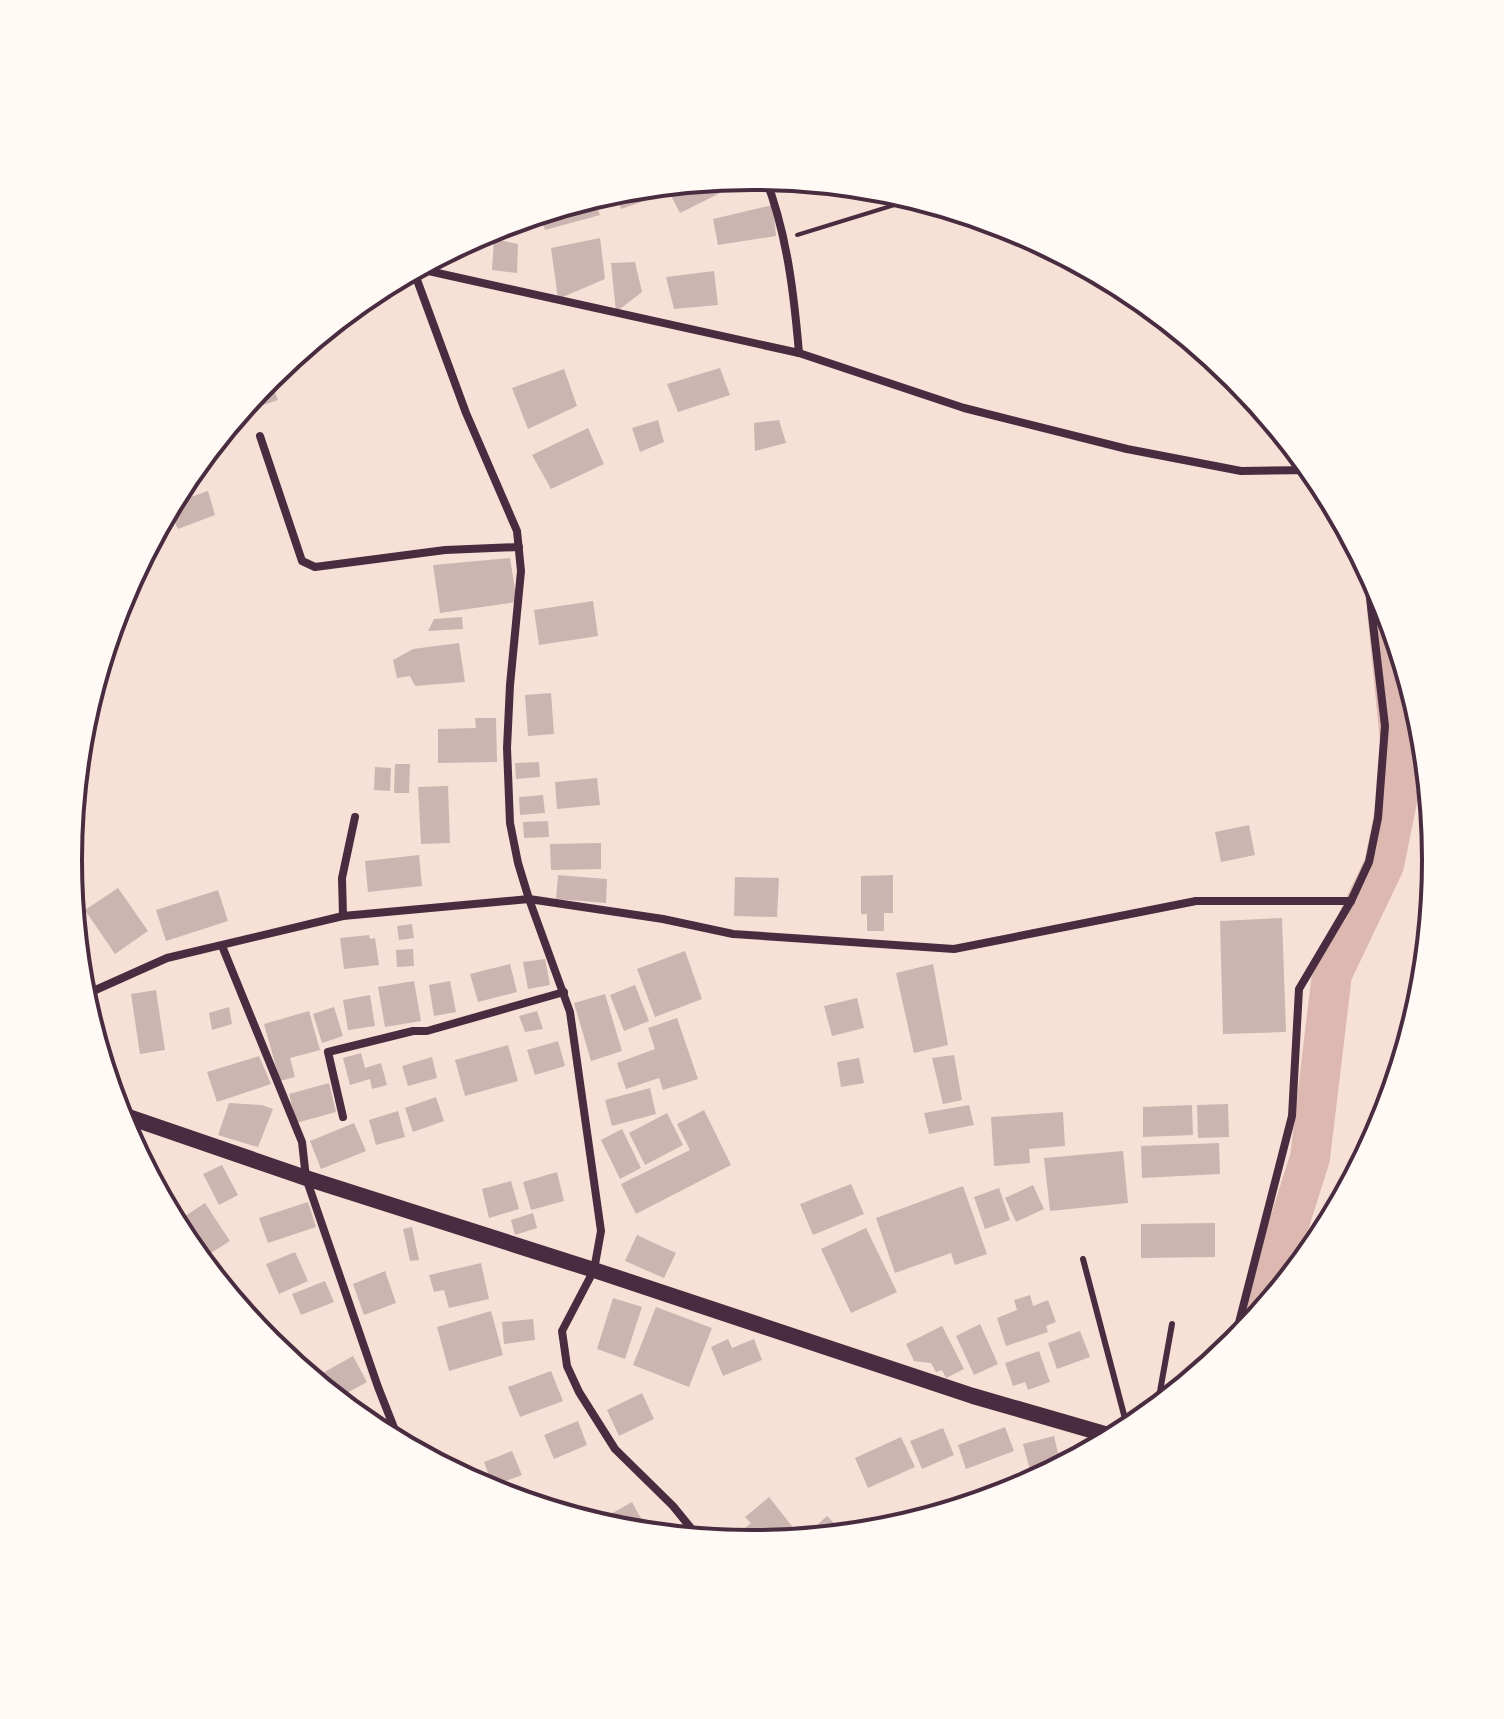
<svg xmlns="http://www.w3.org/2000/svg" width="1504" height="1719" font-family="'Crimson Pro',serif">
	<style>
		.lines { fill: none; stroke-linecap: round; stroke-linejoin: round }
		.river { stroke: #dcb8b0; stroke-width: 40 }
		.building { fill: #ccb4b1 }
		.path { stroke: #4a2c40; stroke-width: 4 }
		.service { stroke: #4a2c40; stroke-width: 6 }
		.minor { stroke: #4a2c40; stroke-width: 8 }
		.secondary { stroke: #4a2c40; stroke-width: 16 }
		.rim { fill: none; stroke: #4a2c40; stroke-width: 4 }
	</style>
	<rect width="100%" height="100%" fill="#f7e1d7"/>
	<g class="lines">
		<path class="river" d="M1261,1312l49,-154 22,-184 52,-109 19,-94 -16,-162"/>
	</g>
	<g class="building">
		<path d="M748,176h6l-74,37 -15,-29z"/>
		<path d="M651,185l5,12 -35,12 -8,-19z"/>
		<path d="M593,196l7,19 -55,15 -6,-17z"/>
		<path d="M773,205l3,31 -58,9 -5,-26z"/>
		<path d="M522,218l-17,11 -3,-5 2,-1z"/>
		<path d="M600,238l5,41 -47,20 -7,-51z"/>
		<path d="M494,239l24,5 -1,29 -25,-3z"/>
		<path d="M635,262l7,30 -26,20 -5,-49z"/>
		<path d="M714,271l4,34 -44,4 -8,-32z"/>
		<path d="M312,340l1,9 -17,4 6,-5z"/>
		<path d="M720,368l10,27 -52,17 -11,-28z"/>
		<path d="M564,369l13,37 -49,23 -16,-41z"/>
		<path d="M268,376l10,24 -41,14 25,-30z"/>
		<path d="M658,420l6,22 -24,10 -8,-24z"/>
		<path d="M779,420l7,23 -31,8 -1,-28z"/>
		<path d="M588,428l16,36 -53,25 -19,-34z"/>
		<path d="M208,491l7,24 -37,14 -10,-21 2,-4z"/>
		<path d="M510,558l7,44 -77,11 -7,-48z"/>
		<path d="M593,601l5,35 -59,9 -5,-35z"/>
		<path d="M462,617l1,12 -35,2 6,-12z"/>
		<path d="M459,643l6,39 -50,4 -5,-10 -13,2 -4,-18 20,-11z"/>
		<path d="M551,693l3,41 -26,2 -3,-41z"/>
		<path d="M475,718h21l1,44 -59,1v-34l38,-1z"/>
		<path d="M539,762l1,15 -24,2 -1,-16z"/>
		<path d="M395,764h15l-1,29h-15z"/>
		<path d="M375,767l16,1 -1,23 -16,-1z"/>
		<path d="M597,778l3,27 -43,4 -2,-27z"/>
		<path d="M448,786l2,57 -29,1 -3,-57z"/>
		<path d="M543,795l2,18 -25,2 -1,-18z"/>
		<path d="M548,821l1,16 -25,1 -1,-16z"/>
		<path d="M1249,825l6,30 -34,7 -6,-30z"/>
		<path d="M601,843v26l-50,1 -1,-26z"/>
		<path d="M419,855l3,31 -54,6 -3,-31z"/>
		<path d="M558,875l49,4 -1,24 -50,-4z"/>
		<path d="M893,875v38h-9v18h-17v-17h-6v-38z"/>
		<path d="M735,877l44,1 -2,39 -43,-1z"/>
		<path d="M118,888l30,43 -33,23 -30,-44z"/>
		<path d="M218,890l10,31 -62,20 -10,-31z"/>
		<path d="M1282,918l4,114 -63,2 -3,-113z"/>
		<path d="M412,924l2,14 -15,2 -2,-14z"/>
		<path d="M369,935l1,4 5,-1 4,27 -35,4 -4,-31z"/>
		<path d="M413,949l1,17 -17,1 -1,-17z"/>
		<path d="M685,951l17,48 -47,18 -18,-48z"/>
		<path d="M545,959l5,26 -22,4 -5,-27z"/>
		<path d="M510,964l7,28 -39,10 -8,-28z"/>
		<path d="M933,964l15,81 -34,8 -18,-80z"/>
		<path d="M414,981l7,40 -36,6 -7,-40z"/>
		<path d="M450,981l6,31 -22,4 -5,-31z"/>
		<path d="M635,985l14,36 -25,10 -14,-36z"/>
		<path d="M156,990l9,60 -25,4 -9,-60z"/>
		<path d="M605,994l17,57 -31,10 -17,-58z"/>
		<path d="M370,995l5,31 -27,4 -5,-30z"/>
		<path d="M857,998l7,30 -32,8 -8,-30z"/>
		<path d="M229,1007l3,17 -20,6 -3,-17z"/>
		<path d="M334,1007l9,29 -21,7 -9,-29z"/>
		<path d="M309,1011l11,39 -30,8 5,19 -15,4 -16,-57z"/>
		<path d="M537,1011l6,18 -18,3 -6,-16z"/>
		<path d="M677,1018l21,61 -35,11 -4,-12 -33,11 -9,-26 38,-14 -7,-21z"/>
		<path d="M558,1041l7,25 -30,9 -8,-25z"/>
		<path d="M508,1045l10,36 -53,15 -10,-36z"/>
		<path d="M361,1053l4,15 16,-5 6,22 -15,4 -2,-10 -20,6 -7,-27z"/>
		<path d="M954,1055l8,45 -19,4 -11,-46z"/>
		<path d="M259,1056l12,28 -54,18 -10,-30z"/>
		<path d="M432,1057l5,21 -29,8 -6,-20z"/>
		<path d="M859,1058l5,25 -23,4 -4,-25z"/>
		<path d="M329,1083l7,29 -40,11 -7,-29z"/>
		<path d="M650,1088l6,26 -44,12 -7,-26z"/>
		<path d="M436,1097l8,24 -31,11 -8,-24z"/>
		<path d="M229,1103l33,2 11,4 -15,38 -40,-12z"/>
		<path d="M1228,1104l1,33 -31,1 -1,-33z"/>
		<path d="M969,1105l5,20 -45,9 -5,-21z"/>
		<path d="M1192,1105l1,30 -50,2v-30z"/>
		<path d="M704,1110l27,55 -95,49 -15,-30 69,-34 -13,-26z"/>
		<path d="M398,1111l7,26 -29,8 -7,-25z"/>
		<path d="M1063,1112l2,34 -36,3 1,14 -36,3 -3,-49z"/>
		<path d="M667,1113l16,32 -38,20 -16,-32z"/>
		<path d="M354,1123l12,28 -45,18 -11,-28z"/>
		<path d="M622,1129l19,39 -21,11 -19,-39z"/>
		<path d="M1219,1143l1,31 -78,4 -1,-32z"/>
		<path d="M1123,1151l5,52 -78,8 -6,-53z"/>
		<path d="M222,1165l16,30 -19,10 -16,-31z"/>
		<path d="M557,1172l7,29 -33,9 -8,-28z"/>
		<path d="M511,1181l8,28 -30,9 -7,-29z"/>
		<path d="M851,1184l13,30 -51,21 -13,-31z"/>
		<path d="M1033,1185l11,24 -28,13 -11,-24z"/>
		<path d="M963,1186l24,68 -32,11 -4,-12 -56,20 -19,-55z"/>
		<path d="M999,1188l11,32 -25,9 -11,-32z"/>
		<path d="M308,1202l8,25 -48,16 -9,-25z"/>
		<path d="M205,1203l25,38 -30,19 -17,-21 -16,-29 7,-5 8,13z"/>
		<path d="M533,1213l4,15 -22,7 -4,-15z"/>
		<path d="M1215,1223v34l-74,1v-34z"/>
		<path d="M412,1227l7,33 -9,1 -7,-32z"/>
		<path d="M866,1228l31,64 -46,21 -30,-64z"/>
		<path d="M637,1235l39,18 -12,25 -39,-17z"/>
		<path d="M1314,1247l-11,15 -1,-14z"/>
		<path d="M295,1252l13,29 -29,13 -13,-30z"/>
		<path d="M481,1263l8,36 -40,9 -5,-18 -10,2 -5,-17z"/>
		<path d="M385,1271l11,32 -32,12 -11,-31z"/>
		<path d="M325,1281l9,21 -33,13 -9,-21z"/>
		<path d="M1030,1295l3,11 15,-6 8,22 -10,4 2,6 -42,14 -9,-28 20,-8 -3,-10z"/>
		<path d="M613,1298l29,9 -17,52 -28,-10z"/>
		<path d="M656,1307l56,21 -23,59 -56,-22z"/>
		<path d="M491,1311l12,44 -54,16 -12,-44z"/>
		<path d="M533,1319l2,21 -31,4 -2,-22z"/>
		<path d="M980,1324l18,40 -24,11 -18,-39z"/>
		<path d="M942,1326l22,43 -18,9 -4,-8 -6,2 -5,-9 -17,-2 -8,-17z"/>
		<path d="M1080,1331l10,26 -33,12 -9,-26z"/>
		<path d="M728,1339l4,9 22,-9 8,21 -39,16 -12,-29z"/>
		<path d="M1039,1351l11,31 -22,8 -3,-8 -12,4 -8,-23z"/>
		<path d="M353,1356l14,26 -31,17 -24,-20z"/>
		<path d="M551,1371l12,30 -43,16 -12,-30z"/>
		<path d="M642,1393l12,26 -35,17 -12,-26z"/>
		<path d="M578,1421l9,24 -33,14 -10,-24z"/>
		<path d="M1005,1427l9,24 -48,18 -8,-24z"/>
		<path d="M943,1428l11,27 -32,14 -12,-28z"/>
		<path d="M1054,1436l7,30 -28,15 -10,-37z"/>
		<path d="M901,1437l14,30 -47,21 -13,-30z"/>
		<path d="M512,1451l10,24 -29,11 -9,-24z"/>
		<path d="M769,1497l26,33 -13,11 -34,2 2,-2 -8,-10 9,-8 -6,-6z"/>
		<path d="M632,1502l17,31 -31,-3 -23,-7z"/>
		<path d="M827,1516l18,18 -43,5z"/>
	</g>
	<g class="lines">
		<path class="path" d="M797,235l120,-37"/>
		<g class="service">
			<path d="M1083,1259l45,171"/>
			<path d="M1154,1410l5,-13 13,-73"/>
		</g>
		<g class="minor">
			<path d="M765,177c22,56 29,117 34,176"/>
			<path d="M415,268l384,85 165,55 163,41 114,22 72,-1"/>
			<path d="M413,269l53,144 51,118 4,40 -11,114 -3,63 3,75 8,40 11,36 41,113 31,219 -7,39 -32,61 5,35 12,26 36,57 58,57 26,32"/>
			<path d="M260,436l42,125 13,6 130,-17 74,-3"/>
			<path d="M1302,456l5,14"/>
			<path d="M343,916l-1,-38 13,-61"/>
			<path d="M222,946l80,196 4,36 72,209 22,56"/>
			<path d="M82,996l85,-38 176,-42 186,-17 134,20 70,15 221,15 242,-48h155"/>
			<path d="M343,1117l-15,-65 85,-21h14l137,-39"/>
			<path d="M1233,1346l59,-230 7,-127 52,-88 18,-39 9,-44 7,-92 -19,-162"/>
		</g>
		<path class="secondary" d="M117,1113l189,65 288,92 379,126 142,41"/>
	</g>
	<path d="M0 0H1504V1719H0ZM82 860a670 670 0 1 1 1340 0a670 670 0 1 1-1340 0Z" fill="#fffaf5" fill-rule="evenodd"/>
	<path class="rim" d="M82 860a670 670 0 1 1 1340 0a670 670 0 1 1-1340 0Z"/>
</svg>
